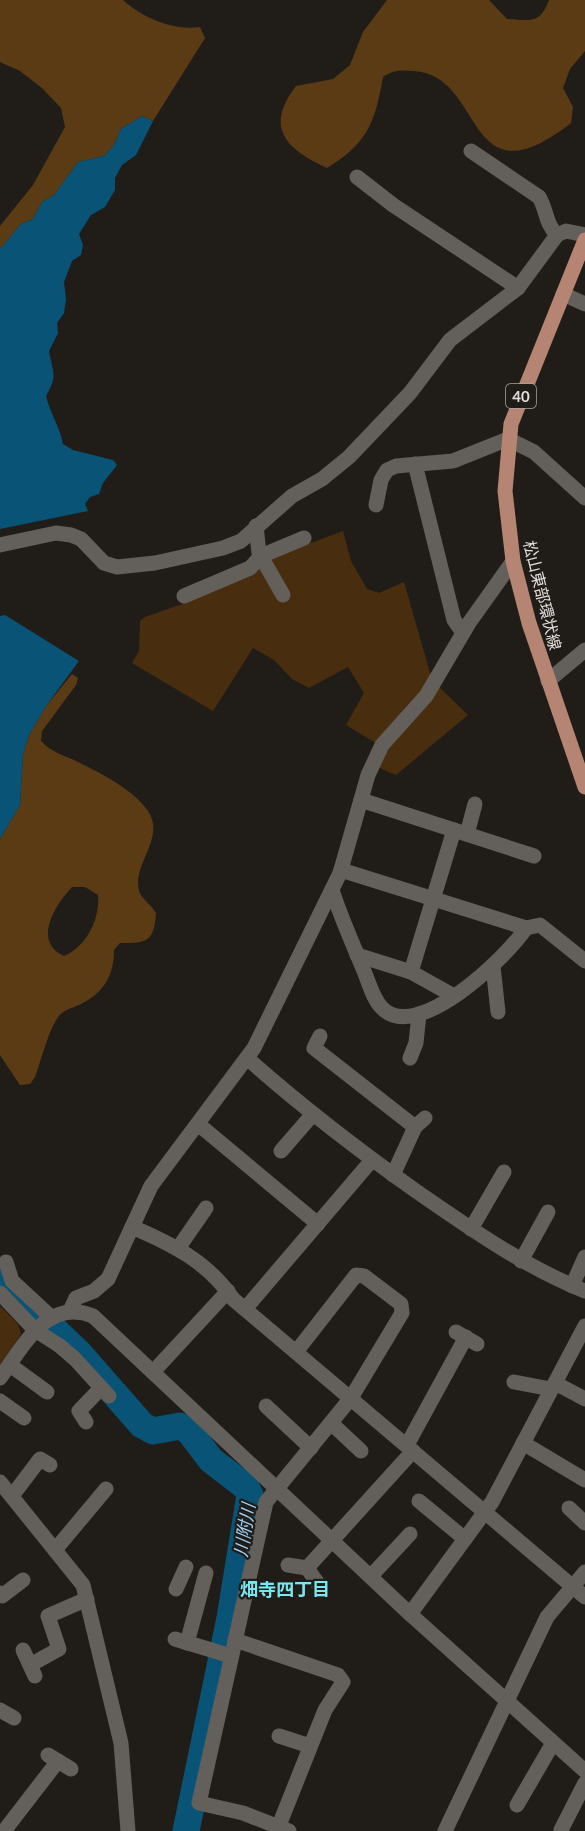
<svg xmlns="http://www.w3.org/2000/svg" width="585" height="1831" font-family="Lato,'Noto Sans JP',sans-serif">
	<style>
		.green { fill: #482e0f }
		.forest { fill: #5b3b14; fill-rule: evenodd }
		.water { fill: #085376 }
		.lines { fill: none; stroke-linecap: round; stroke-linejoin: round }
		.river { stroke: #085376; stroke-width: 27 }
		.minor { stroke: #635f5b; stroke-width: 15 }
		.major { stroke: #b68472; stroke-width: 15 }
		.labels { text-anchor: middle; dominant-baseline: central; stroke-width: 4.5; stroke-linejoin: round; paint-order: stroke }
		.shield { fill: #201d19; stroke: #a7a4a2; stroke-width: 1.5 }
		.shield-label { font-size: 15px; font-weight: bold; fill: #e1dedc }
		.street-label { font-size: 16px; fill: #e1dedc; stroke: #201d19 }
		.water-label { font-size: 18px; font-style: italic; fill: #9fd2f3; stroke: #201d19 }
		.neighbourhood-label { font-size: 18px; font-weight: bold; fill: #7be6f0; stroke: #201d19 }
	</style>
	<rect width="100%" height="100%" fill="#201d19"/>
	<g class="green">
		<path d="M343,531l8,30 16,28 12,4 25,-11 28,98 36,35 -72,60 -21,-9 9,-18 -38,-23 18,-32 -16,-26 -39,21 -17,-9 -18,-19 -21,-12 -40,63 -81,-48 7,-12 1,-30 5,-4 40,-14 121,-70 5,10z"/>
		<path d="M0,1306l18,18 3,10 -21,31z"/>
	</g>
	<g class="forest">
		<path d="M0,0h123c20,18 50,31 77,27l5,11 -52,83 -11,-5 -21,13 -7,16 -10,11 -26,6 -24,33 -12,7 -9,17 -12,5 -21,25v-23l33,-41 32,-58 -4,-19 -19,-20 -22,-17 -20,-9z"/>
		<path d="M387,0h102l18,19c23,1 33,6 42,-19h36v51l-15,18 -7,19 10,19 -2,16c-108,84 -85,-49 -158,-52 -12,-1 -20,-1 -30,6 -8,45 -15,66 -56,91 -41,-19 -63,-40 -31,-82l37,-7 17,-14 13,-33z"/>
		<path d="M72,674l6,4 -2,7 -34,46 -1,10c10,11 22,14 35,20 23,11 58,29 72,50 18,27 -16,53 -9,80 2,7 13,15 17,22 -2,29 -9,30 -36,30l-6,7c0,26 -11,44 -35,55 -7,3 -16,5 -20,11 -10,12 -18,45 -24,61l-5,7 -10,1 -20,-30v-216l20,-34 3,-51 6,-19 17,-29zM72,887h13l13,8c2,24 -11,51 -34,61 -32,-14 -9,-51 8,-69z"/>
	</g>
	<g class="water">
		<path d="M142,116l11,5 -17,34 -14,10 -7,13v12l-10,17 -14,8 -12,19 4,11 -2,10 -9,6 -8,21 2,17 -2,14 -7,10 1,10 -9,18c4,23 9,24 -3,45 4,17 14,31 17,48l10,6 40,10 4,5 -14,18 -4,11 -9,3 -5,7 3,7 -88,18v-280l21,-25 12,-5 9,-17 12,-7 24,-33 26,-6 10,-11 7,-16z"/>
		<path d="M5,615l74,46 -33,45 -17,29 -6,19 -3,51 -20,34v-223z"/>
	</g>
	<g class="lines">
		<path class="river" d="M0,1278l78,74 64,73 11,6 27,-5 9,5 22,29 35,27 4,8 -20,123 -44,213"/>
		<g class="minor">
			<path d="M471,151l68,46c8,13 6,26 18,38"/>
			<path d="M357,177l36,28 125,83"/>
			<path d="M563,294l22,10"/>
			<path d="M415,464l39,156 9,13"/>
			<path d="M376,505l5,-25 6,-10 9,-4 57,-5 55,-22 26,13 51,46"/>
			<path d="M256,526l3,27 24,42"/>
			<path d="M0,545l56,-12 15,2 10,4 23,24 13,4 38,-4 68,-15 18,-7 51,-45 30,-17 27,-22 61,-64 40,-53 68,-52 39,-53 9,-4 19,4"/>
			<path d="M184,596l66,-28 11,-12 43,-18"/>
			<path d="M548,681l37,-31"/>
			<path d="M361,800l173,56"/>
			<path d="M467,834l8,-30"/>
			<path d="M341,870l185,58 14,-3 45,36"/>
			<path d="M332,890c9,28 21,54 32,81 5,12 9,28 18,37 35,36 125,-51 144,-80"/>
			<path d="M357,955l54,17 43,24"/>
			<path d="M493,966l5,46"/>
			<path d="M411,972l43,-142"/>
			<path d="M320,1036l-6,12 101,79"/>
			<path d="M247,1058c54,48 110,91 169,133 55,38 107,75 169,100"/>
			<path d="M410,1058l6,-15 3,-29"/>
			<path d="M198,1124l120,100"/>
			<path d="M281,1151l32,-37"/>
			<path d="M393,1175l22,-48 10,-9"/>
			<path d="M132,1227c40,17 76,35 101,72l352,298"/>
			<path d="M471,1229l33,-57"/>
			<path d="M179,1247l27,-39"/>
			<path d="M521,1261l27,-49"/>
			<path d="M6,1262l6,19 39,36"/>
			<path d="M572,1286l13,-29"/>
			<path d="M0,1293l35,37 25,16 15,13 34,37"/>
			<path d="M245,1309l127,-149"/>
			<path d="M70,1311l6,-13 18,-7 14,-12 43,-93 103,-138 86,-175 28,-98 14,-30 44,-49 43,-73 44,-62"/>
			<path d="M456,1332l21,12"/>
			<path d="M10,1365l37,27"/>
			<path d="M153,1372l75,-81"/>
			<path d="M0,1378c23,-31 47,-81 93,-62l317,298 175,157"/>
			<path d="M514,1382l37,7"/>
			<path d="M555,1383l30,16"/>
			<path d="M0,1401l24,17"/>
			<path d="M266,1406l45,42"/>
			<path d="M86,1422l-7,-11 22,-23"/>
			<path d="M331,1423l30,28"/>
			<path d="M523,1443l62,37"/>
			<path d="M407,1445l59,-108"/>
			<path d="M0,1482l83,103 38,158 7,88"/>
			<path d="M12,1496l28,-37 10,6"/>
			<path d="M419,1501l46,38"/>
			<path d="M569,1508l16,15"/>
			<path d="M55,1550l51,-61"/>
			<path d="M288,1565l19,3 106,-117"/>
			<path d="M307,1568l12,17"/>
			<path d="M371,1576l39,-42"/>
			<path d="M176,1589l10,-22"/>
			<path d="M0,1593l2,3 21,-16"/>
			<path d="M410,1614l82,-112 93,-176"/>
			<path d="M175,1639l56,17"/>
			<path d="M235,1640l103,35 5,7 -18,28 -47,118"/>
			<path d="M187,1643l19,-70"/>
			<path d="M23,1650l12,26"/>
			<path d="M30,1665l29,-16 -11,-33 39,-17"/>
			<path d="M0,1710l14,8"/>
			<path d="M279,1736l31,10"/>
			<path d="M48,1755l23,14"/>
			<path d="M517,1805l36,-62"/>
			<path d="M561,1830l24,-47"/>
			<path d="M4,1831l54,-70"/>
			<path d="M289,1831l-46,-18 -44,-10 67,-301 85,-104 51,-85 -1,-9 -37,-28 -8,-1 -60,77"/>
			<path d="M445,1831l102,-214 38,-45"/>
		</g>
		<path class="major" d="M585,240l-74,184 -6,67 8,70 16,62 56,164"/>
	</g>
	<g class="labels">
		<rect class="shield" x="506" y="384" width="30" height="24" rx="4.5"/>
		<g class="shield-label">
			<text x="521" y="396">40</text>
		</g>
		<g class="street-label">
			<text transform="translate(543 595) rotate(76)">松山東部環状線</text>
		</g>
		<g class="water-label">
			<text transform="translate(244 1530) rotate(-81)">川附川</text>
		</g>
		<g class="neighbourhood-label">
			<text x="285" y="1589">畑寺四丁目</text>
		</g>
	</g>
</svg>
